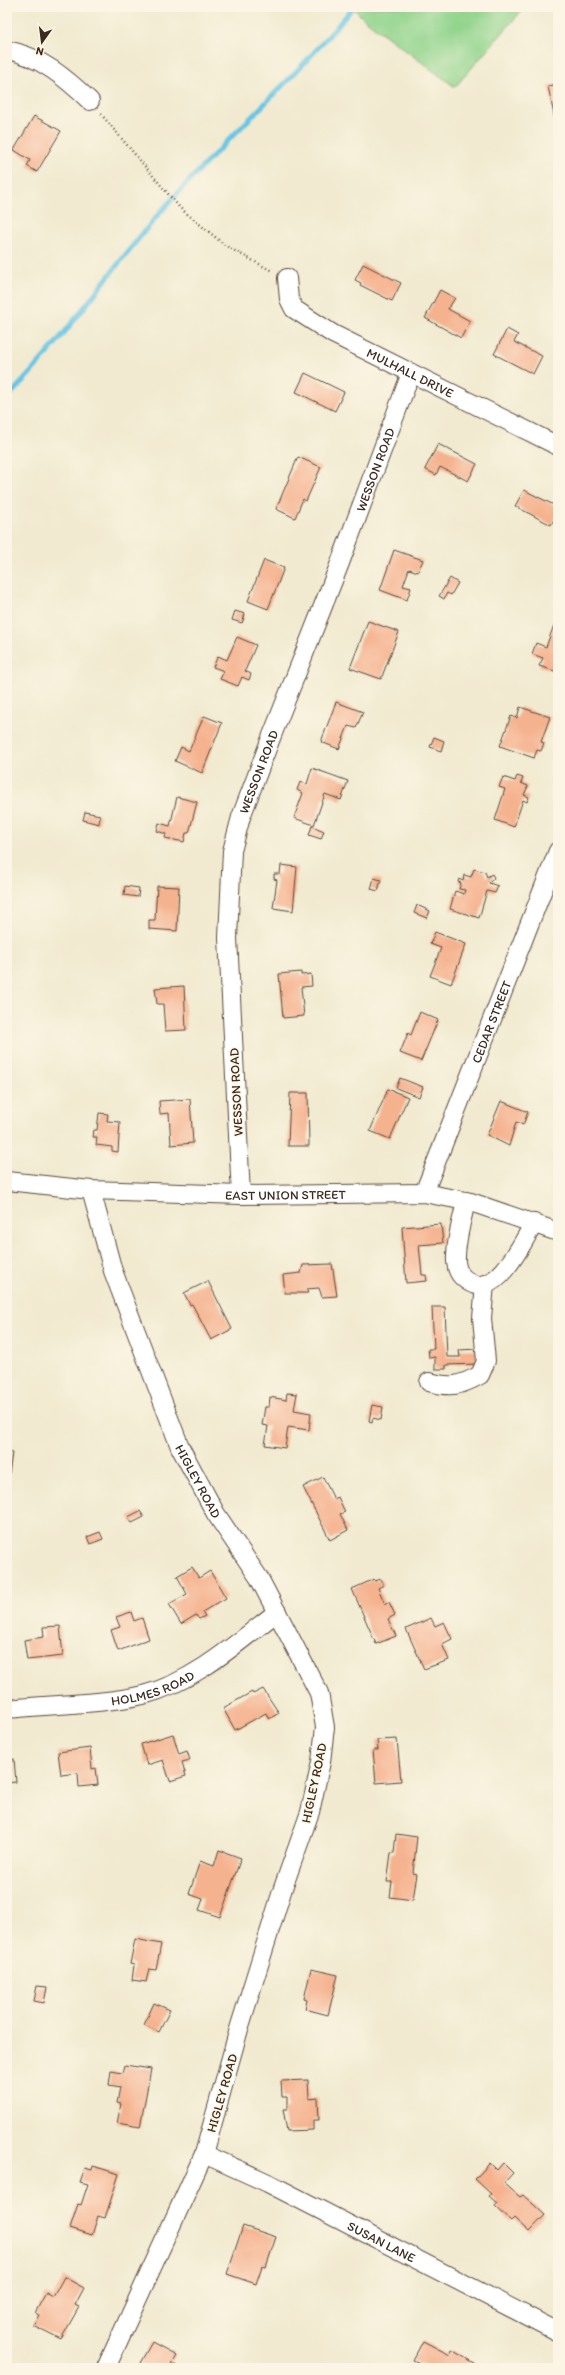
<svg xmlns="http://www.w3.org/2000/svg" width="565" height="2375" font-family="Itim,sans-serif">
	<style>
		.green { fill: #91d48c; stroke: #667f55 }
		.lines { fill: none; stroke-linecap: round; stroke-linejoin: round }
		.stream { stroke: #65c5e3; stroke-width: 5 }
		.building { fill: #f5b28f }
		.minor-casing { stroke: #564739; stroke-width: 20 }
		.path { stroke: #564739; stroke-width: 2.5; stroke-dasharray: 1 3; stroke-linecap: butt }
		.minor { stroke: #fff; stroke-width: 18 }
		.labels { text-anchor: middle; dominant-baseline: central; stroke-width: 3; stroke-linejoin: round; paint-order: stroke }
		.street-label { font-size: 13px; fill: #3b2a1e; stroke: #fcf5e5 }
	</style>
	<rect width="100%" height="100%" fill="#fcf5e5"/>
	<filter id="ink" filterUnits="userSpaceOnUse"><feTurbulence type="fractalNoise" baseFrequency=".025" numOctaves="2"/><feDisplacementMap in="SourceGraphic" scale="8" xChannelSelector="R" yChannelSelector="G"/><feConvolveMatrix kernelMatrix="1 2 1 2 8 2 1 2 1" color-interpolation-filters="sRGB"/></filter>
	<filter id="wash" filterUnits="userSpaceOnUse"><feTurbulence type="fractalNoise" baseFrequency=".012" numOctaves="4" result="noise"/><feDisplacementMap in="SourceGraphic" scale="16" xChannelSelector="R" yChannelSelector="G"/><feGaussianBlur stdDeviation="0.9" result="paint"/><feColorMatrix in="noise" values="0 0 0 0 0 0 0 0 0 0 0 0 0 0 0 0 0 1.4 0 .05"/><feComposite in="paint" operator="in"/></filter>
	<g filter="url(#wash)">
		<rect width="100%" height="100%" fill="#f1ead0"/>
		<path class="green" d="M352,7h173l-70,80 -89,-66z"/>
		<g class="lines">
			<path class="stream" d="M7,398c56,-57 100,-124 152,-184 62,-72 135,-133 194,-207"/>
		</g>
		<g id="blocks">
			<g class="building">
				<path d="M558,84v41h-2l-8,-39z"/>
				<path d="M34,116l27,15 -24,41 -10,-6 3,-6 -16,-10z"/>
				<path d="M363,264l38,19 -9,18 -32,-16 1,-2 -6,-3z"/>
				<path d="M440,290l15,8 -7,11 22,12 -9,17 -36,-20z"/>
				<path d="M507,329l11,6 -4,7 28,14 -9,18 -39,-20z"/>
				<path d="M305,373l39,19 -9,19 -39,-19z"/>
				<path d="M438,444l39,20 -9,17 -28,-14 -4,8 -11,-6z"/>
				<path d="M298,457l23,10 -15,34 -3,-2 -8,19 -19,-9z"/>
				<path d="M524,490l34,17v6l-7,12 -36,-19z"/>
				<path d="M394,550l29,10 -5,12 -9,-3 -6,17 8,2 -4,12 -27,-10z"/>
				<path d="M264,560l20,8 -16,41 -20,-8z"/>
				<path d="M450,578l8,5 -7,12 -4,-2 -3,6 -5,-3z"/>
				<path d="M235,611l10,3 -3,9 -10,-3z"/>
				<path d="M368,621l31,11 -18,47 -31,-11z"/>
				<path d="M554,625l4,1v46l-19,-6 4,-8 -11,-4 4,-11 10,4z"/>
				<path d="M237,637l19,8 -11,26 6,3 -2,6 -7,-3 -4,9 -18,-7 4,-8 -11,-4 5,-11 9,4z"/>
				<path d="M336,702l27,10 -7,16 -8,-2 -9,23 -18,-7z"/>
				<path d="M520,707l30,10 -9,25 3,1 -3,8 -4,-1 -3,8 -34,-12 11,-30 6,2z"/>
				<path d="M204,716l18,7 -20,50 -27,-12 6,-14 8,4z"/>
				<path d="M434,737l10,4 -3,10 -11,-4z"/>
				<path d="M312,768l36,13 -7,19 -16,-6 -11,31 -20,-7 9,-25 -6,-3 3,-8 7,2z"/>
				<path d="M517,776l6,2 -2,5 7,3 -4,9 5,2 -2,5 -4,-2 -9,27 -19,-7 10,-31 -6,-2 4,-10 12,4z"/>
				<path d="M177,797l20,5 -8,31h-3l-2,9 -19,-4 1,-4 -9,-3 2,-8 11,3z"/>
				<path d="M85,812l15,3 -1,9 -16,-4z"/>
				<path d="M312,826l12,5 -3,8 -12,-4z"/>
				<path d="M281,865l16,2 -4,44 -20,-3 4,-28 -3,-1v-5h6z"/>
				<path d="M474,869l11,3 2,5 5,-3 2,4 -5,5 9,3 -3,7 -8,-2 -8,27 -29,-9 5,-18 9,3 1,-4 -6,-1 2,-6 -3,-1 1,-3 4,2 1,-6 7,2z"/>
				<path d="M374,878l7,2 -3,11 -7,-2z"/>
				<path d="M125,886l14,2 -1,9 -14,-2z"/>
				<path d="M157,886l22,1 -2,44 -28,-2v-9h6z"/>
				<path d="M417,905l13,6 -3,7 -13,-5z"/>
				<path d="M435,932l31,12 -15,40 -21,-8 11,-28 -11,-4z"/>
				<path d="M301,972v3l10,-1 1,12 -11,1 3,29 -21,2 -4,-44z"/>
				<path d="M184,986l2,44 -21,1 -2,-27h-6l-2,-16z"/>
				<path d="M420,1012l18,8 -17,41 -21,-8 8,-20 3,2z"/>
				<path d="M400,1078l23,9 -4,10 -23,-9z"/>
				<path d="M388,1089l20,8 -18,42 -20,-8z"/>
				<path d="M290,1093h18l1,53h-21z"/>
				<path d="M190,1099l3,44 -22,2 -2,-32 -9,1 -1,-13z"/>
				<path d="M501,1101l27,11 -5,13 -7,-3 -7,24 -22,-11z"/>
				<path d="M99,1113l9,1 -1,7 13,1 -2,30 -6,-1v-4l-16,-2 1,-8h-4l1,-7h3z"/>
				<path d="M441,1224l2,19 -24,2 3,30h4l1,6 -21,2 -4,-56z"/>
				<path d="M332,1264l5,32 -15,1 -3,-9 -13,1 2,4h-23l-2,-18 18,-2 2,-8z"/>
				<path d="M208,1281l24,48 -21,11 -19,-36 -2,1 -6,-12z"/>
				<path d="M432,1307h13l2,50h13l-1,-7 19,-1 1,15 -33,1v4h-11v-12l-6,1 -1,-9h6z"/>
				<path d="M287,1393l10,1 -3,16 17,3 -2,17 -21,-3 -3,21 -20,-3 3,-19 -6,-1 3,-18h4l1,-10 16,3z"/>
				<path d="M372,1405l11,2 -2,13 -8,-2 -1,4 -3,-1z"/>
				<path d="M7,1452l5,1 -4,29h-1z"/>
				<path d="M323,1477l11,22 4,-2 7,15 -5,2 8,16 -18,10 -27,-53z"/>
				<path d="M140,1511l4,6 -12,6 -4,-6z"/>
				<path d="M100,1532l3,7 -13,5 -3,-7z"/>
				<path d="M192,1567l7,11 11,-7 16,27 -24,14 3,4 -6,3 -3,-4 -15,9 -12,-20 18,-10 -10,-18z"/>
				<path d="M374,1579l1,2 6,-2 3,6 -6,3 7,16 4,-2 6,13 -7,4 8,17 -20,8 -24,-55z"/>
				<path d="M131,1612l3,9 8,-3 7,21 -31,12 -7,-21 9,-3 -4,-10z"/>
				<path d="M431,1618l4,8 9,-4 8,17 -10,5 7,16 -25,9 -18,-40z"/>
				<path d="M60,1626l3,30 -36,4 -3,-20 20,-3 -1,-10z"/>
				<path d="M263,1689l16,24 -10,6 -3,-6 -31,17 -12,-22 29,-16 1,2z"/>
				<path d="M173,1734l6,20 8,-3 3,9 -8,2 4,14 -16,5 -7,-21 -16,5 -6,-21z"/>
				<path d="M397,1739l4,42 -25,2 -3,-33h5l-1,-10z"/>
				<path d="M90,1748l2,21 4,-1 2,17 -19,2 -1,-14 -17,2 -3,-23z"/>
				<path d="M14,1759l2,23 -9,1v-23z"/>
				<path d="M396,1834l21,3 -4,36 4,1 -4,26 -23,-3 2,-15h-5l4,-29h3z"/>
				<path d="M219,1850l22,8 -21,59 -21,-7 4,-11 -14,-5 11,-33 14,5z"/>
				<path d="M135,1939l26,5 -5,26 -7,-1 -3,13 -14,-2 2,-15 -4,-1z"/>
				<path d="M311,1969l27,6 -10,40 -23,-6 2,-9 -3,-1z"/>
				<path d="M37,1986l10,1 -3,16 -10,-2z"/>
				<path d="M154,2003l16,7 -11,22 -15,-7z"/>
				<path d="M125,2065l26,4 -11,58 -23,-4 4,-19 -4,-1 3,-16 -11,-2 2,-14 12,2z"/>
				<path d="M308,2080l1,19 9,-1 1,22h-6v10l-26,1 -4,-22h4v-12h-5l-1,-16z"/>
				<path d="M490,2163l7,7 6,-7 10,10 -9,10 16,14 3,-2 22,20 -16,17 -15,-14 -3,3 -16,-15 2,-3 -8,-7 2,-2 -16,-15z"/>
				<path d="M93,2166l26,8 -14,44 -7,-2 -6,19 -22,-7 8,-24 3,1 7,-21 -8,-2 5,-14 7,2z"/>
				<path d="M243,2226l33,11 -10,30 -4,-1 -6,18 -29,-10z"/>
				<path d="M64,2277l20,11 -9,17 4,2 -18,32 -28,-14 6,-10 -4,-2 11,-20 7,4z"/>
				<path d="M423,2341l27,14 2,-5 30,18h-52l-17,-8z"/>
				<path d="M152,2342l24,13 -5,8 9,5h-31l-9,-5z"/>
			</g>
		</g>
	</g>
	<g filter="url(#ink)">
		<use href="#blocks" fill-opacity="0" stroke="#564739" stroke-width="1"/>
		<g class="lines">
			<g class="minor-casing">
				<g id="minor">
					<path d="M7,50c33,6 60,29 83,51"/>
					<path id="s1" d="M287,278l2,21 5,10 39,25 225,112"/>
					<path id="s2" d="M7,1181l84,9 150,5 183,-2 47,9 87,30"/>
					<path id="s3" d="M91,1190l22,81 67,176 36,67 43,64 60,115 6,34 -4,35 -11,50 -27,76 -44,141 -35,125 -98,214"/>
					<path id="s4" d="M424,1193l134,-342"/>
					<path id="s5" d="M241,1195l-13,-257 4,-87 9,-34 30,-79 69,-175 71,-190"/>
					<path d="M466,1201c-4,20 -11,41 -10,61 1,10 5,15 13,20 27,18 55,-42 65,-59"/>
					<path d="M429,1382c22,6 31,4 51,-7l6,-14 -4,-43 3,-34"/>
					<path id="s6" d="M7,1709c45,-5 92,-4 136,-14 51,-13 94,-52 134,-83"/>
					<path id="s7" d="M204,2154l64,29 290,149"/>
				</g>
			</g>
			<path class="path" d="M101,114l79,94 46,38 46,25"/>
			<use href="#minor" class="minor"/>
		</g>
	</g>
	<g class="labels">
		<g class="street-label">
			<text stroke="none"><textPath href="#s1" startOffset="165">MULHALL DRIVE</textPath></text>
			<text stroke="none"><textPath href="#s5" startOffset="752">WESSON ROAD</textPath></text>
			<text stroke="none"><textPath href="#s5" startOffset="428">WESSON ROAD</textPath></text>
			<text stroke="none"><textPath href="#s4" startOffset="184">CEDAR STREET</textPath></text>
			<text transform="translate(236 1092) rotate(-93)">WESSON ROAD</text>
			<text stroke="none"><textPath href="#s2" startOffset="279">EAST UNION STREET</textPath></text>
			<text stroke="none"><textPath href="#s3" startOffset="311">HIGLEY ROAD</textPath></text>
			<text stroke="none"><textPath href="#s6" startOffset="148">HOLMES ROAD</textPath></text>
			<text transform="translate(314 1783) rotate(-78)">HIGLEY ROAD</text>
			<text transform="translate(222 2093) rotate(-74)">HIGLEY ROAD</text>
			<text stroke="none"><textPath href="#s7" startOffset="198">SUSAN LANE</textPath></text>
		</g>
	</g>
	<rect width="565" height="2375" fill="none" stroke="#fcf5e5" stroke-width="24"/>
	<g transform="translate(42 42) rotate(194)" stroke="#fcf5e5" stroke-width="3" paint-order="stroke">
	<path d="M0-3L7 15L0 10L-7 15Z" fill="#3b2a1e"/>
	<text y="-6" font-size="11" font-weight="bold" text-anchor="middle" fill="#3b2a1e">N</text>
	</g>
</svg>
